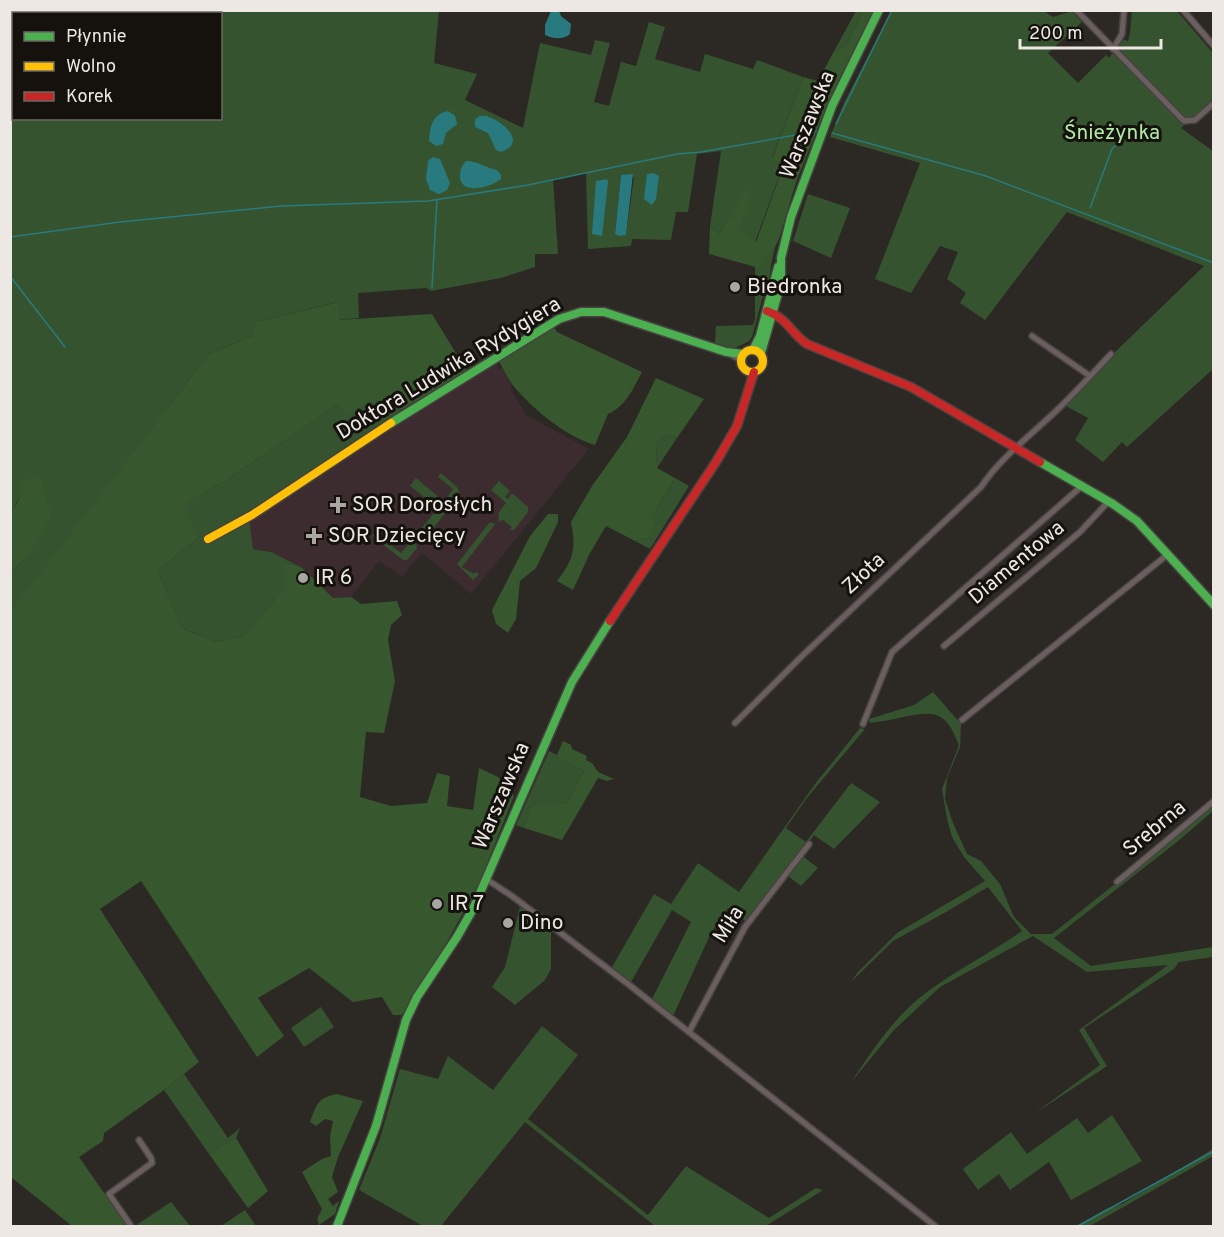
<svg xmlns="http://www.w3.org/2000/svg" width="1224" height="1237" font-family="Overpass,sans-serif">
	<style>
		.medical { fill: #3c2b2f }
		.green { fill: #36532f; fill-rule: evenodd }
		.forest { fill: #37572f }
		.water { fill: #287a7e }
		.lines { fill: none; stroke-linecap: round; stroke-linejoin: round }
		.stream { stroke: #287a7e; stroke-width: 1.5 }
		.street-casing { stroke: #464340; stroke-width: 8 }
		.fast-casing { stroke: #464340; stroke-width: 11 }
		.slow-casing { stroke: #464340; stroke-width: 11 }
		.jam-casing { stroke: #464340; stroke-width: 11 }
		.street { stroke: #6b5e5f; stroke-width: 5 }
		.fast { stroke: #4caf50; stroke-width: 8 }
		.slow { stroke: #ffc107; stroke-width: 8 }
		.jam { stroke: #c62828; stroke-width: 8 }
		.poi-dot { fill: #a9a5a0; stroke: #15120e; stroke-width: 2 }
		.labels { text-anchor: middle; dominant-baseline: central; stroke-width: 6; stroke-linejoin: round; paint-order: stroke }
		.street-label { font-size: 21px; fill: #ede8e3; stroke: #15120e }
		.park-label { font-size: 21px; fill: #afeba4; stroke: #15120e }
		.poi-label { font-size: 21px; fill: #ede8e3; stroke: #15120e; text-anchor: start }
	</style>
	<rect width="100%" height="100%" fill="#2c2824"/>
	<path class="medical" d="M496,363l4,6 2,-1 9,15v6l15,26 63,34 -118,145 -49,-41 -20,24 -23,-16 -28,36 -18,1 -32,-31 -30,-15 -18,-3 -5,-29 143,-93 30,-16z"/>
	<g class="green">
		<path d="M89,10l2,3 -77,1v104h206v-104l-54,-1 19,-2h254l-5,52 43,11 -12,26 58,28 17,-85 51,12 4,-15 15,3 -16,59 15,4 12,-44 15,4 13,-44 16,5 -10,32 45,13 5,-18 48,15 4,-9 46,17 -31,81 12,5 -29,79 -15,-14 12,-37 -8,1 -24,42 -10,-8 11,-75 -24,3 -9,58h-12l-5,28 -39,-1 -1,7 -43,3 -2,-76 -33,6 5,75h-23v13l-34,11 -70,13 -5,-3 -68,5 1,25 -21,2v-18l-82,20 -4,14 -43,18 -198,258v-39l14,-14 -3,-67 -8,16 -3,3v-500zM621,176l13,1 -8,58 -11,-2z"/>
		<path d="M1042,10l11,7 19,-6 10,11 -34,31 30,30 28,-28 3,3 13,-19 6,2 2,-8 2,-22h45l36,42v47l-32,28 32,23v218l-86,78 -5,-5 -19,20 -28,-22 13,-22 -22,-12 48,-53 90,-87 -137,-54 -82,108 -25,-17 6,-10 -19,-14 11,-27 -18,-6 -29,47 -36,-14 45,-116 -90,-26 14,-34 47,-92z"/>
		<path d="M856,11h7l-17,34 -13,8z"/>
		<path d="M808,194l42,14 -19,50 -38,-17z"/>
		<path d="M775,247l-4,18 -3,26 -4,1 -12,45 -3,4 -16,8 -18,-6 1,-17 37,-1 2,-6v-52h4z"/>
		<path d="M367,402l34,8 -153,102 5,37 18,3 30,15 -17,-5 1,26 -42,48 -27,6 -34,-14 -24,-57 41,-34 -17,-33 40,-21 117,-79z"/>
		<path d="M664,435l13,3 -20,30 -1,-25z"/>
		<path d="M441,473l17,15 2,7 -10,12 -6,-5 9,-13 -15,-12z"/>
		<path d="M416,478l25,21 -1,2 9,7 -24,31h-5l-3,-5 21,-26 -28,-22z"/>
		<path d="M675,478l14,8 -39,63 -15,-8 13,-3 4,-21z"/>
		<path d="M499,481l11,10 -5,6 3,2 4,-6 16,14v5l-14,18h-5l3,-3 -9,-7 -4,2 -1,-9 8,-10 -15,-13z"/>
		<path d="M490,522l5,2 -33,43 12,7 2,-2 3,2 -6,6 -16,-16z"/>
		<path d="M375,532l26,21 11,-13 4,3 1,5 -10,12h-4l-31,-24z"/>
		<path d="M933,692l28,32 -1,23 -13,31 -2,21 8,24 14,31 14,7 19,23 14,33 17,17h21l161,-128v5l-36,31 -123,96 37,28 122,-19v10l-34,5 -5,7 -90,59 23,38 -73,48 66,-49 -21,-35 89,-65 -81,7 -54,-36 -93,51 -46,43 -42,51c19,-29 39,-59 66,-82 32,-26 70,-44 104,-68l-34,-44 -42,25 -53,29 -42,41 7,-10 39,-39 88,-52 -21,-24 -12,-20 -5,-18 -5,-30 17,-44c-13,-33 -23,-35 -56,-28 -11,3 -22,4 -33,6l-1,-4 45,-14z"/>
		<path d="M860,728l5,1 -59,70 -20,29 20,14 45,-59 29,19 -46,47 -20,-14 -14,19 18,14 -17,18 -17,-13 -39,48 -17,-13 -17,25 -38,83 -21,-17 39,-77 -19,-12 -41,72 -19,-15 42,-73 17,10 27,-41 41,29 76,-108z"/>
		<path d="M549,751l8,4 1,3 26,13 -17,33h-31l-5,2 -7,22 -8,-3z"/>
		<path d="M520,907l31,22v40l-6,11 -30,25 -23,-18 13,-20z"/>
		<path d="M321,1007l13,20 -30,20 -13,-19z"/>
		<path d="M542,1026l36,29 -50,64 120,96 38,-49 83,52 47,-30 7,2 -57,36h-111l-130,-104 -84,104h-18l-64,-36 21,-52 20,-69 38,10 10,-23 45,34z"/>
		<path d="M184,1074l44,64 12,-10 -4,10 -27,16 -45,-64z"/>
		<path d="M1112,1115l30,46 -71,39 -22,-38 -39,28 -11,-16 -21,16 -15,-21 48,-37 16,22 50,-36 11,15z"/>
		<path d="M1213,1149v7l-123,70h-14l30,-17 16,-5z"/>
		<path d="M171,1202l19,24h-55z"/>
		<path d="M245,1210l11,16h-35z"/>
	</g>
	<g class="forest">
		<path d="M863,11h10l-43,87 -34,84 -17,57 -4,8 -16,21 -50,-14 1,-28 10,8 24,-43h9l-13,37 16,14 28,-78 -12,-5 31,-82 15,4 15,-28 13,-8z"/>
		<path d="M339,302v18l93,-6 35,57 -66,39 -34,-8 -20,13 -8,-11 -117,79 -39,21 16,33 -41,34 24,57 34,14 27,-6 41,-47v-27l17,5 32,31 18,-1 10,7 36,-3 5,14 -11,10 -3,15 7,41 -11,52 -18,-1 -6,65 31,9 36,-3 10,-30 13,3 -3,30 26,4 6,-42 19,9 16,19 -35,88 -36,65 -41,66h-9l-11,-18 -29,5 -44,-34 -51,30 26,38 -27,21 -116,-176 -41,28 99,153 -35,28 -60,43 -1,8 -24,16 48,69h-55l-61,-49 -1,-565 199,-258 43,-18 4,-14z"/>
		<path d="M553,326l4,6 85,40c-9,17 -16,34 -34,42l-13,31c-29,-8 -65,-38 -83,-61 -5,-7 -9,-16 -14,-24z"/>
		<path d="M656,378l48,21 -27,39 -13,-3 -8,8 1,25 18,10 -23,39 2,11 -6,10 -13,3 -29,-15 -16,27 -17,37 -16,-9c17,-22 19,-32 14,-59l21,-36 35,-49z"/>
		<path d="M39,474l13,43 -27,42 -14,14v-62c8,-7 11,-18 9,-28z"/>
		<path d="M548,514h10v8l-22,46 -16,13 -4,38 -8,14 -12,-9 -4,-14 38,-74z"/>
		<path d="M563,741l8,4 1,4 15,7 -1,4 6,3 6,9 16,7 -7,2 -9,-3 -36,62 -38,-12 7,-22 5,-2h31l17,-33 -26,-13 -1,-3z"/>
		<path d="M337,1094l26,7 -25,56 -6,20 6,15 -10,7 5,7 6,-5 -4,13 -16,11 -2,-6 5,-10 -20,-37 20,-13 9,-3 -1,-20 3,-15 -8,-2 -9,7 -6,-4c7,-18 7,-24 27,-28z"/>
		<path d="M236,1138l32,53 -20,17 -39,-54z"/>
	</g>
	<g class="water">
		<path d="M551,11h8l2,5 10,8 -1,10c-7,6 -16,5 -25,1v-10z"/>
		<path d="M448,111l7,5 2,8 -11,9 -3,11 -7,2 -7,-5c1,-15 4,-27 19,-30z"/>
		<path d="M486,116c15,4 43,26 15,36l-5,-2 -8,-17 -13,-6v-8l5,-3z"/>
		<path d="M433,157l7,2 10,24 -3,7 -8,4 -9,-4 -4,-11 2,-18z"/>
		<path d="M466,161c12,0 20,7 31,9l4,5v4c-11,9 -43,17 -41,-5 1,-6 2,-9 6,-13z"/>
		<path d="M653,173l6,3 -3,23 -4,6 -8,-6 3,-25z"/>
		<path d="M633,174l-7,61 -7,1 -4,-2 6,-59z"/>
		<path d="M607,179l1,3 -6,54 -10,-2 4,-53z"/>
	</g>
	<g class="lines">
		<g class="stream">
			<path d="M836,124l56,-114"/>
			<path d="M832,133l154,43 228,87"/>
			<path d="M1090,208l22,-59 4,-4"/>
			<path d="M10,237l110,-15 161,-16 147,-5 100,-16 149,-31 24,-2 117,-21"/>
			<path d="M10,276l55,71"/>
			<path d="M432,288l5,-88"/>
			<path d="M1078,1226l136,-75"/>
		</g>
		<g class="street-casing">
			<g id="street">
				<path d="M1076,10l108,111 11,-1 19,-17"/>
				<path d="M1183,10l31,36"/>
				<path d="M1113,49l9,-15 2,-24"/>
				<path d="M1032,336l58,40"/>
				<path d="M730,354l11,6"/>
				<path d="M944,646l136,-114 29,-31"/>
				<path d="M962,720l205,-165"/>
				<path d="M735,723l67,-67 179,-169c19,-29 49,-51 75,-76 19,-18 37,-38 55,-57"/>
				<path d="M863,724l29,-72 191,-167"/>
				<path d="M486,879l26,17 116,88 307,242"/>
				<path d="M1117,882l97,-81"/>
				<path d="M689,1032l56,-105 64,-83"/>
				<path d="M131,1226l-22,-32 43,-31 -1,-5 -12,-18"/>
			</g>
		</g>
		<g class="fast-casing">
			<g id="fast">
				<path d="M753,350l7,-14 18,-69"/>
				<path d="M761,353l20,-70v-25l10,-41 41,-111 47,-96"/>
				<path d="M391,423l168,-104 22,-7h23l122,40 17,2"/>
				<path d="M1040,462l73,42 24,17 77,84"/>
				<path d="M337,1226l39,-100 30,-106 11,-23 40,-60 16,-28 99,-227 38,-61"/>
			</g>
		</g>
		<g class="slow-casing">
			<g id="slow">
				<circle cx="752" cy="361" r="11"/>
				<path d="M208,539l44,-24 139,-92"/>
			</g>
		</g>
		<g class="jam-casing">
			<g id="jam">
				<path d="M767,311c20,7 24,22 40,33l104,43 129,75"/>
				<path d="M610,621l106,-159 21,-36 17,-54"/>
			</g>
		</g>
		<use href="#street" class="street"/>
		<use href="#fast" class="fast"/>
		<use href="#slow" class="slow"/>
		<use href="#jam" class="jam"/>
	</g>
	<g class="poi-dot">
		<circle cx="735" cy="287" r="6"/>
		<path d="M335 496h6v6h6v6h-6v6h-6v-6h-6v-6h6z"/>
		<path d="M311 527h6v6h6v6h-6v6h-6v-6h-6v-6h6z"/>
		<circle cx="303" cy="578" r="6"/>
		<circle cx="437" cy="904" r="6"/>
		<circle cx="508" cy="923" r="6"/>
	</g>
	<g class="labels">
		<g class="street-label">
			<text transform="translate(808 125) rotate(-68)">Warszawska</text>
			<text transform="translate(449 369) rotate(-31)">Doktora Ludwika Rydygiera</text>
			<text transform="translate(1017 563) rotate(-40)">Diamentowa</text>
			<text transform="translate(864 574) rotate(-43)">Złota</text>
			<text transform="translate(502 796) rotate(-67)">Warszawska</text>
			<text transform="translate(1155 829) rotate(-40)">Srebrna</text>
			<text transform="translate(729 925) rotate(-58)">Miła</text>
		</g>
		<g class="park-label">
			<text x="1112" y="133">Śnieżynka</text>
		</g>
		<g class="poi-label">
			<text x="747" y="287">Biedronka</text>
			<text x="352" y="505">SOR Dorosłych</text>
			<text x="328" y="536">SOR Dziecięcy</text>
			<text x="315" y="578">IR 6</text>
			<text x="449" y="904">IR 7</text>
			<text x="520" y="923">Dino</text>
		</g>
	</g>
	<rect width="1224" height="1237" fill="none" stroke="#ede8e3" stroke-width="24"/>
	<rect x="12" y="12" width="210" height="108" fill="#15120e" stroke="#6b6863" stroke-width="1.5"/>
	<rect x="24" y="32" width="30" height="9" fill="#4caf50" stroke="#6b6863" stroke-width="1.5"/>
	<text x="66" y="42" font-size="18" fill="#ede8e3">Płynnie</text>
	<rect x="24" y="62" width="30" height="9" fill="#ffc107" stroke="#6b6863" stroke-width="1.5"/>
	<text x="66" y="72" font-size="18" fill="#ede8e3">Wolno</text>
	<rect x="24" y="92" width="30" height="9" fill="#c62828" stroke="#6b6863" stroke-width="1.5"/>
	<text x="66" y="102" font-size="18" fill="#ede8e3">Korek</text>
	<path d="M1020 39v9h141v-9" fill="none" stroke="#ede8e3" stroke-width="3"/>
	<text x="1029" y="39" font-size="18" fill="#ede8e3" stroke="#15120e" stroke-width="4.5" paint-order="stroke">200 m</text>
</svg>
